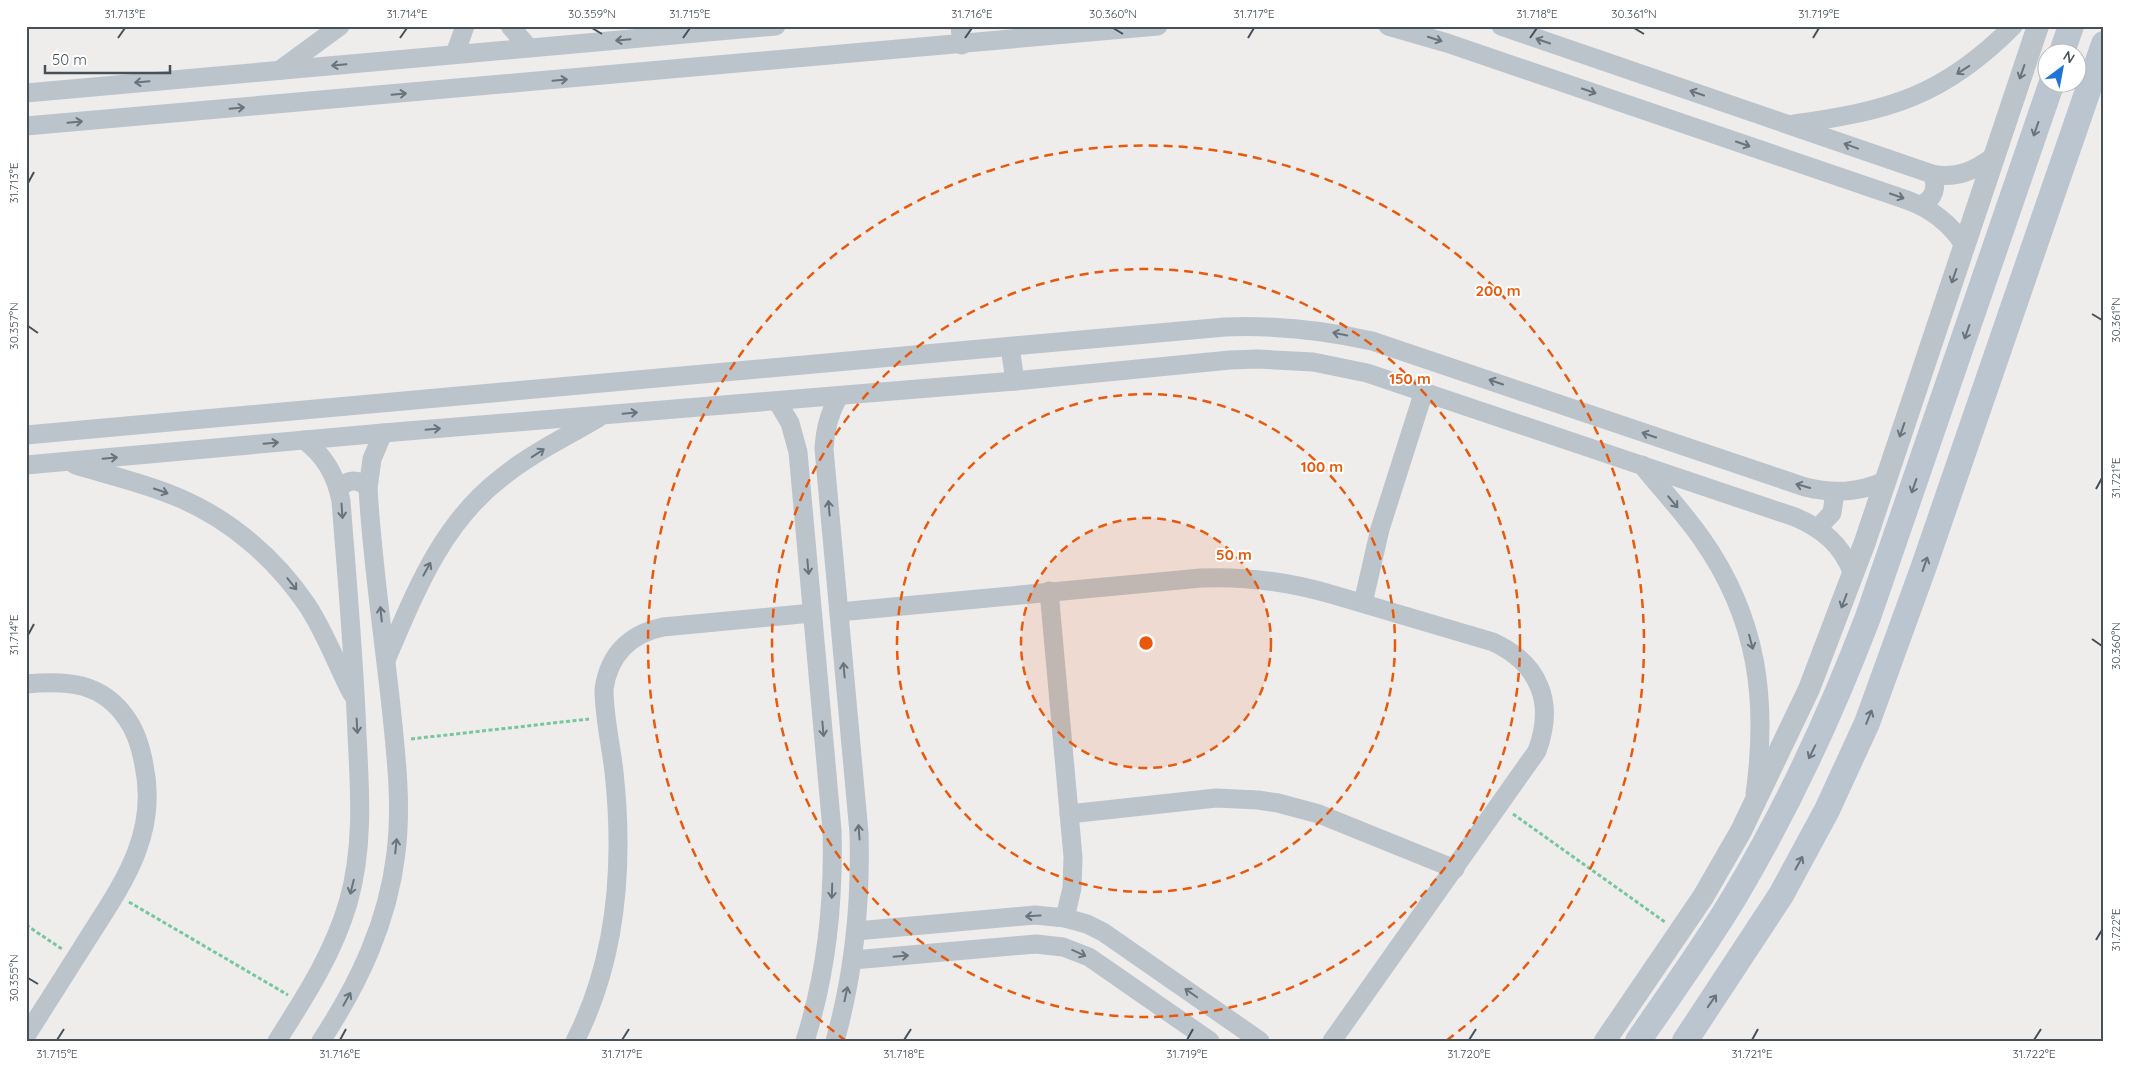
<svg xmlns="http://www.w3.org/2000/svg" width="2130" height="1067" font-family="Quicksand,sans-serif">
	<style>
		.lines { fill: none; stroke-linecap: round; stroke-linejoin: round }
		.path { stroke: #75c89d; stroke-width: 3; stroke-dasharray: 4 2.5; stroke-linecap: butt }
		.minor { stroke: #bbc4cb; stroke-width: 19 }
		.tertiary { stroke: #bbc4cb; stroke-width: 22 }
		.secondary { stroke: #bbc5d0; stroke-width: 26 }
		.oneway { stroke: #69737b }
		.oneway2 { stroke: #69737d }
		.ticks { fill: none; stroke: #465059; stroke-width: 2 }
		.ring { fill: none; stroke: #e8590c; stroke-width: 2.5; stroke-dasharray: 9 6 }
		.centre { fill: #e8590c; stroke: #fff; stroke-width: 2.5 }
		.ring-label { font-size: 15px; text-anchor: middle; font-weight: bold; fill: #e8590c; stroke: #fff; stroke-width: 4; stroke-linejoin: round; paint-order: stroke }
		.neatline { fill: none; stroke: #465059; stroke-width: 2 }
		.ticks-label { font-size: 12px; text-anchor: middle; fill: #465059 }
	</style>
	<rect width="100%" height="100%" fill="#efecec"/>
	<g class="lines">
		<g class="path">
			<path d="M411,739l178,-20"/>
			<path d="M1513,814l152,108"/>
			<path d="M129,902l159,93"/>
			<path d="M26,925l36,24"/>
		</g>
		<g class="minor">
			<path d="M510,26l19,22"/>
			<path d="M960,26l2,19"/>
			<path d="M1388,26l59,17 460,157c25,9 43,23 57,45"/>
			<path d="M1501,26l431,148c25,5 42,-3 62,-18"/>
			<path d="M455,54l10,-28"/>
			<path d="M280,70l60,-44"/>
			<path d="M26,93l750,-67"/>
			<path d="M1794,124c95,-13 150,-28 219,-98"/>
			<path d="M26,126l1132,-100"/>
			<path d="M1921,205c13,-6 17,-18 11,-31"/>
			<path d="M1010,347l5,34"/>
			<path d="M777,401l13,22 8,29 34,378c2,72 -5,142 -27,211"/>
			<path d="M26,435l1199,-108c50,-2 98,3 147,14l433,146c28,7 53,6 80,-6"/>
			<path d="M26,465l357,-32 632,-52 215,-21 28,-1 55,3 54,11 428,144c28,12 47,28 58,57"/>
			<path d="M75,465c34,10 69,18 102,32 53,22 98,61 130,108 18,27 30,60 45,89"/>
			<path d="M1642,465c20,25 42,48 60,74 56,80 66,161 53,255"/>
			<path d="M339,489c8,-10 20,-11 29,-1"/>
			<path d="M1818,528l14,-15 3,-21"/>
			<path d="M1049,591l24,266 -1,31 -7,30"/>
			<path d="M1363,603l17,-74 44,-138"/>
			<path d="M839,612l362,-34c46,-2 89,4 133,17l159,47c47,22 62,61 44,109l-205,290"/>
			<path d="M386,660c29,-67 55,-136 115,-182 29,-24 65,-41 97,-60"/>
			<path d="M26,684c41,-4 76,-2 101,35 10,14 14,29 17,46 15,71 -23,121 -59,178 -20,31 -39,62 -59,93"/>
			<path d="M1069,814l147,-16 42,2 20,3 41,11 136,55"/>
			<path d="M856,931l179,-16 30,3 22,6 16,8 157,109"/>
			<path d="M853,960l183,-16 27,3 26,10 121,84"/>
			<path d="M277,1041c28,-44 56,-87 71,-138 16,-55 12,-112 9,-168 -3,-78 -10,-156 -16,-234 -5,-26 -16,-45 -37,-61"/>
			<path d="M321,1041c38,-58 67,-119 75,-188 6,-50 0,-98 -5,-147 -8,-73 -19,-146 -23,-218l4,-29 11,-26"/>
			<path d="M575,1041c43,-84 49,-177 39,-269 -3,-27 -10,-55 -10,-83 5,-34 25,-55 59,-62l149,-14"/>
			<path d="M835,1041c19,-68 26,-137 24,-208l-35,-384c1,-20 5,-36 15,-53"/>
		</g>
		<path class="tertiary" d="M1605,1041l98,-144 38,-66 68,-142 56,-147 173,-516"/>
		<g class="secondary">
			<path d="M2062,52l9,-26"/>
			<path d="M1638,1041c33,-48 67,-95 97,-145 53,-89 96,-182 133,-279l184,-535"/>
			<path d="M1685,1041l96,-146 46,-85 40,-87 57,-157 180,-522"/>
		</g>
	</g>
	<defs><path id="oneway-shaft" d="M-6 0H5M1.5-3L5.5 0L1.5 3" fill="none" stroke-width="1.6" stroke-linecap="round" stroke-linejoin="round" transform="scale(1.25)"/></defs>
	<g class="oneway">
		<use href="#oneway-shaft" transform="translate(1435 39) rotate(18)"/>
		<use href="#oneway-shaft" transform="translate(623 40) rotate(175)"/>
		<use href="#oneway-shaft" transform="translate(1543 41) rotate(-161)"/>
		<use href="#oneway-shaft" transform="translate(339 65) rotate(175)"/>
		<use href="#oneway-shaft" transform="translate(1963 70) rotate(147)"/>
		<use href="#oneway-shaft" transform="translate(2022 72) rotate(109)"/>
		<use href="#oneway-shaft" transform="translate(560 80) rotate(-5)"/>
		<use href="#oneway-shaft" transform="translate(142 82) rotate(175)"/>
		<use href="#oneway-shaft" transform="translate(1589 91) rotate(19)"/>
		<use href="#oneway-shaft" transform="translate(1697 93) rotate(-161)"/>
		<use href="#oneway-shaft" transform="translate(399 94) rotate(-5)"/>
		<use href="#oneway-shaft" transform="translate(237 108) rotate(-5)"/>
		<use href="#oneway-shaft" transform="translate(75 122) rotate(-5)"/>
		<use href="#oneway-shaft" transform="translate(1743 144) rotate(19)"/>
		<use href="#oneway-shaft" transform="translate(1851 146) rotate(-160)"/>
		<use href="#oneway-shaft" transform="translate(1897 196) rotate(19)"/>
		<use href="#oneway-shaft" transform="translate(1954 276) rotate(109)"/>
		<use href="#oneway-shaft" transform="translate(1340 334) rotate(-169)"/>
		<use href="#oneway-shaft" transform="translate(1496 382) rotate(-161)"/>
		<use href="#oneway-shaft" transform="translate(630 413) rotate(-5)"/>
		<use href="#oneway-shaft" transform="translate(433 429) rotate(-5)"/>
		<use href="#oneway-shaft" transform="translate(1902 430) rotate(109)"/>
		<use href="#oneway-shaft" transform="translate(1649 435) rotate(-161)"/>
		<use href="#oneway-shaft" transform="translate(271 443) rotate(-5)"/>
		<use href="#oneway-shaft" transform="translate(538 453) rotate(-33)"/>
		<use href="#oneway-shaft" transform="translate(110 458) rotate(-5)"/>
		<use href="#oneway-shaft" transform="translate(1803 486) rotate(-164)"/>
		<use href="#oneway-shaft" transform="translate(161 491) rotate(19)"/>
		<use href="#oneway-shaft" transform="translate(1673 502) rotate(50)"/>
		<use href="#oneway-shaft" transform="translate(829 508) rotate(-95)"/>
		<use href="#oneway-shaft" transform="translate(342 511) rotate(86)"/>
		<use href="#oneway-shaft" transform="translate(808 567) rotate(85)"/>
		<use href="#oneway-shaft" transform="translate(427 569) rotate(-61)"/>
		<use href="#oneway-shaft" transform="translate(292 584) rotate(51)"/>
		<use href="#oneway-shaft" transform="translate(1844 601) rotate(111)"/>
		<use href="#oneway-shaft" transform="translate(381 614) rotate(-96)"/>
		<use href="#oneway-shaft" transform="translate(1751 642) rotate(75)"/>
		<use href="#oneway-shaft" transform="translate(844 670) rotate(-95)"/>
		<use href="#oneway-shaft" transform="translate(357 726) rotate(87)"/>
		<use href="#oneway-shaft" transform="translate(823 729) rotate(85)"/>
		<use href="#oneway-shaft" transform="translate(859 832) rotate(-94)"/>
		<use href="#oneway-shaft" transform="translate(396 846) rotate(-84)"/>
		<use href="#oneway-shaft" transform="translate(352 887) rotate(104)"/>
		<use href="#oneway-shaft" transform="translate(832 891) rotate(92)"/>
		<use href="#oneway-shaft" transform="translate(1033 916) rotate(177)"/>
		<use href="#oneway-shaft" transform="translate(1079 953) rotate(24)"/>
		<use href="#oneway-shaft" transform="translate(901 956) rotate(-5)"/>
		<use href="#oneway-shaft" transform="translate(1191 993) rotate(-145)"/>
		<use href="#oneway-shaft" transform="translate(846 994) rotate(-78)"/>
		<use href="#oneway-shaft" transform="translate(347 999) rotate(-61)"/>
	</g>
	<g class="oneway2">
		<use href="#oneway-shaft" transform="translate(2036 129) rotate(109)"/>
		<use href="#oneway-shaft" transform="translate(1967 332) rotate(109)"/>
		<use href="#oneway-shaft" transform="translate(1914 486) rotate(109)"/>
		<use href="#oneway-shaft" transform="translate(1925 564) rotate(-71)"/>
		<use href="#oneway-shaft" transform="translate(1869 717) rotate(-68)"/>
		<use href="#oneway-shaft" transform="translate(1812 752) rotate(116)"/>
		<use href="#oneway-shaft" transform="translate(1799 863) rotate(-61)"/>
		<use href="#oneway-shaft" transform="translate(1712 1001) rotate(-55)"/>
	</g>
	<path class="ticks" d="M592,28l10,6M1113,28l10,6M1634,28l10,6M118,38l7,-10M400,38l7,-10M683,38l7,-10M965,38l7,-10M1248,38l6,-10M1530,38l7,-10M1813,38l6,-10M28,183l6,-11M2092,314l10,6M28,326l10,7M2096,489l6,-11M28,635l6,-11M2092,639l10,7M2096,940l6,-10M28,978l10,6M57,1040l7,-11M340,1040l6,-11M622,1040l7,-11M904,1040l7,-11M1187,1040l6,-11M1469,1040l7,-11M1752,1040l6,-11M2034,1040l7,-11"/>
	<circle cx="1146" cy="643" r="125" fill="#e8590c" fill-opacity=".12"/>
	<g class="ring">
		<circle cx="1146" cy="643" r="125"/>
		<circle cx="1146" cy="643" r="249"/>
		<circle cx="1146" cy="643" r="374"/>
		<path d="M846 1041A498 498 0 1 1 1446 1041"/>
	</g>
	<circle cx="1146" cy="643" r="8" class="centre"/>
	<g class="ring-label">
		<text x="1498" y="296">200 m</text>
		<text x="1410" y="384">150 m</text>
		<text x="1322" y="472">100 m</text>
		<text x="1234" y="560">50 m</text>
	</g>
	<rect width="2130" height="1067" fill="none" stroke="#ffffff" stroke-width="55"/>
	<g transform="translate(2062 68) rotate(32)"><circle r="24" fill="#ffffff" stroke="#b5b9bd"/>
	<path d="M0-4L9 19L0 12L-9 19Z" fill="#2074d5"/>
	<text y="-8" font-size="14" font-weight="bold" text-anchor="middle" fill="#465059">N</text>
	</g>
	<path d="M45 65v8h125v-8" fill="none" stroke="#465059" stroke-width="2.5"/>
	<text x="52" y="65" font-size="15" fill="#465059" stroke="#ffffff" stroke-width="4" paint-order="stroke">50 m</text>
	<rect x="28" y="28" width="2074" height="1012" class="neatline"/>
	<g class="ticks-label">
		<text x="125" y="18">31.713°E</text>
		<text x="407" y="18">31.714°E</text>
		<text x="592" y="18">30.359°N</text>
		<text x="690" y="18">31.715°E</text>
		<text x="972" y="18">31.716°E</text>
		<text x="1113" y="18">30.360°N</text>
		<text x="1254" y="18">31.717°E</text>
		<text x="1537" y="18">31.718°E</text>
		<text x="1634" y="18">30.361°N</text>
		<text x="1819" y="18">31.719°E</text>
		<text transform="translate(14 183) rotate(-90)" y="4">31.713°E</text>
		<text transform="translate(2116 320) rotate(-90)" y="4">30.361°N</text>
		<text transform="translate(14 326) rotate(-90)" y="4">30.357°N</text>
		<text transform="translate(2116 478) rotate(-90)" y="4">31.721°E</text>
		<text transform="translate(14 635) rotate(-90)" y="4">31.714°E</text>
		<text transform="translate(2116 646) rotate(-90)" y="4">30.360°N</text>
		<text transform="translate(2116 930) rotate(-90)" y="4">31.722°E</text>
		<text transform="translate(14 978) rotate(-90)" y="4">30.355°N</text>
		<text x="57" y="1058">31.715°E</text>
		<text x="340" y="1058">31.716°E</text>
		<text x="622" y="1058">31.717°E</text>
		<text x="904" y="1058">31.718°E</text>
		<text x="1187" y="1058">31.719°E</text>
		<text x="1469" y="1058">31.720°E</text>
		<text x="1752" y="1058">31.721°E</text>
		<text x="2034" y="1058">31.722°E</text>
	</g>
</svg>
